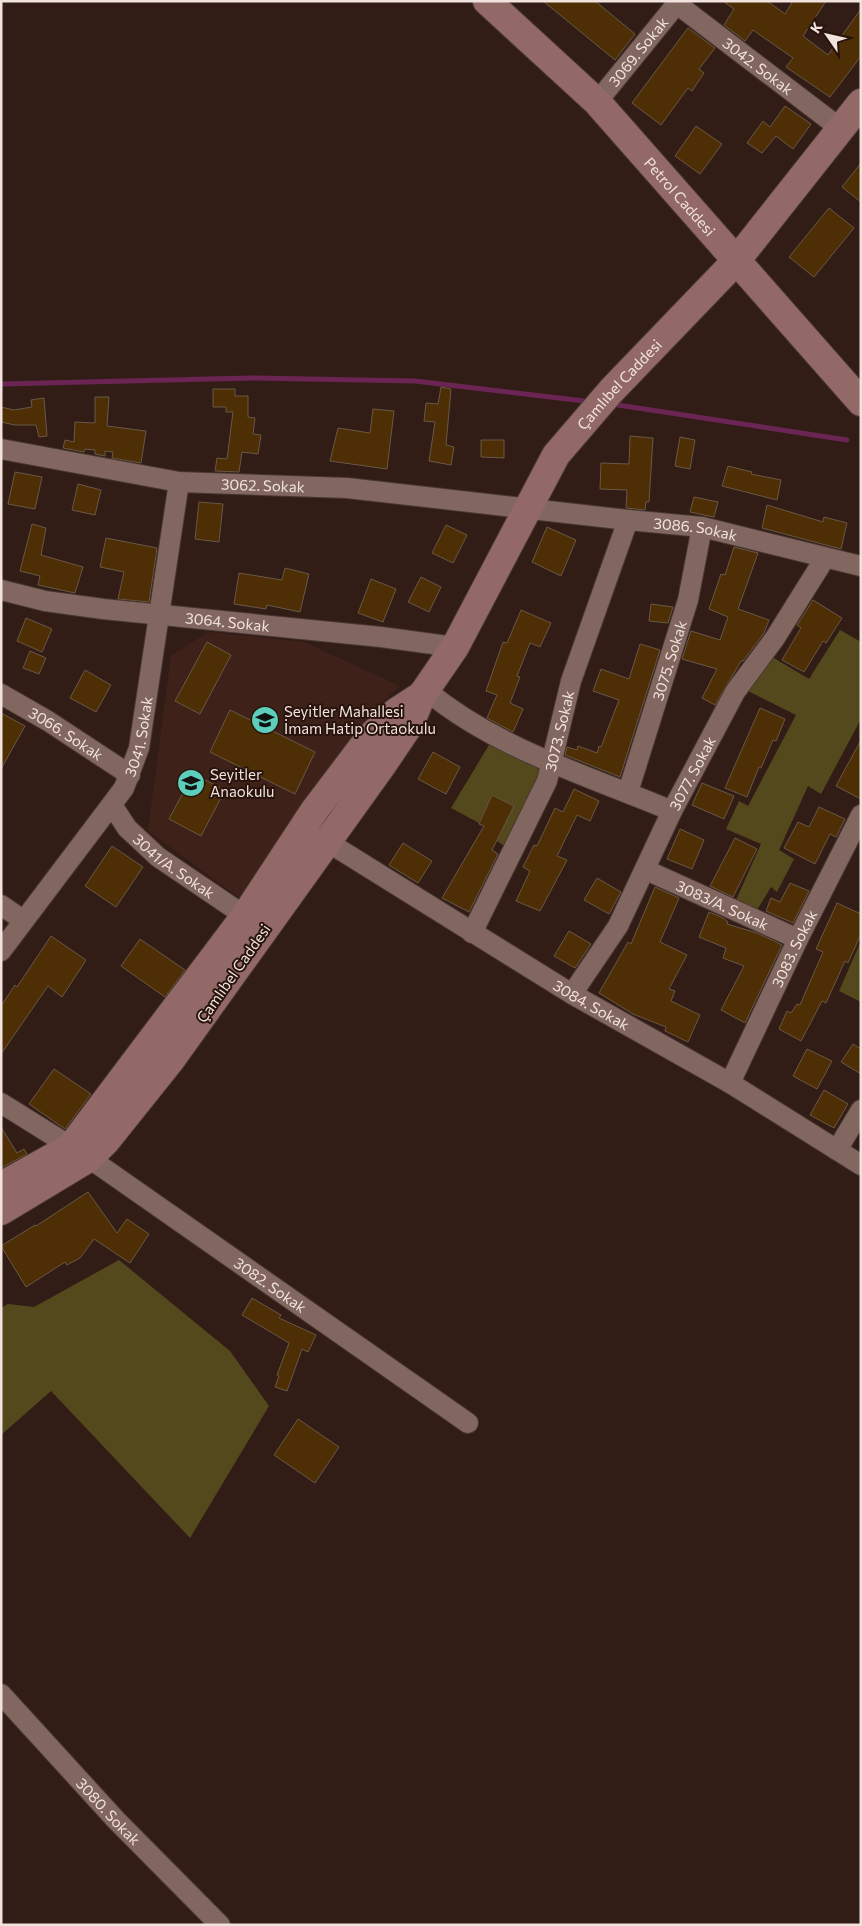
<svg xmlns="http://www.w3.org/2000/svg" width="862" height="1926" font-family="Commissioner,sans-serif">
	<style>
		.built { fill: #3e2219 }
		.green { fill: #54491d }
		.lines { fill: none; stroke-linecap: round; stroke-linejoin: round }
		.stream { stroke: #6a2554; stroke-width: 5 }
		.building { fill: #4d2e05; stroke: #695846 }
		.street-casing { stroke: #493733; stroke-width: 22 }
		.secondary-casing { stroke: #493733; stroke-width: 30 }
		.street { stroke: #81675f; stroke-width: 20 }
		.secondary { stroke: #926967; stroke-width: 28 }
		.labels { text-anchor: middle; dominant-baseline: central; stroke-width: 4; stroke-linejoin: round; paint-order: stroke }
		.street-label { font-size: 15px; fill: #f2e3de; stroke: #28140d }
		.poi-label { font-size: 15px; fill: #f2e3de; stroke: #28140d; text-anchor: start }
	</style>
	<rect width="100%" height="100%" fill="#321d16"/>
	<path class="built" d="M208,632l96,10 96,44 -26,24 -134,188 -92,-67 23,-175z"/>
	<g class="green">
		<path d="M840,630l21,12v77l-40,75 -13,-8 -29,64 15,9 -17,33 -6,-5 -14,23 -21,-10 25,-56 -35,-15 13,-28 9,5 48,-91 -50,-25 23,-35 40,24z"/>
		<path d="M492,740l42,25 7,7 -35,75 -9,-6 16,-35 -21,-11 -13,28 -28,-15z"/>
		<path d="M861,941v61l-22,-11z"/>
		<path d="M119,1260l111,91 39,55 -79,132 -139,-147 -50,44v-127l7,-4 26,3z"/>
	</g>
	<g class="lines">
		<g class="stream">
			<path d="M1,384l251,-6 163,3 169,20"/>
			<path d="M618,405l229,35"/>
		</g>
	</g>
	<g class="building">
		<path d="M543,1h52l40,33 -20,26z"/>
		<path d="M723,1h44l18,13 8,-13h33l-23,35 25,19 33,-46v47l-31,41 -44,-30 7,-9 -40,-28 -8,11 -21,-16 10,-16z"/>
		<path d="M688,28l27,20 -16,21 5,4 -12,18 -4,-3 -27,37 -29,-22z"/>
		<path d="M785,106l26,18 -18,25 -17,-13 -14,17 -15,-10 16,-22 7,6z"/>
		<path d="M696,126l26,18 -22,30 -25,-18z"/>
		<path d="M861,163v39l-19,-15z"/>
		<path d="M829,208l25,20 -40,49 -25,-20z"/>
		<path d="M441,387l10,2 -5,56 8,2 -3,18 -22,-4 6,-39 -11,-1 2,-18 12,1z"/>
		<path d="M213,389h22v7h13v21l7,1 -2,16 8,1 -3,19 -16,-2 -3,20 -24,-1 2,-13 10,1 6,-47h-7v-5h-13z"/>
		<path d="M95,397h14l-2,29 39,5 -5,32 -29,-5 1,-6 -8,-1v5l-10,-2v-4l-10,-1 -1,3 -21,-4 2,-8 9,2 1,-20 20,1z"/>
		<path d="M44,398l3,38 -8,1 -3,-12h-21l-14,-3v-15l13,3 18,-3 -1,-7z"/>
		<path d="M373,409l21,2 -7,58 -57,-8 8,-33 32,5z"/>
		<path d="M630,436l23,2 -4,64h-3l-1,8 -19,-2 1,-18 -27,-1 1,-26 28,1z"/>
		<path d="M680,437l15,3 -5,29 -15,-3z"/>
		<path d="M481,440h23v18l-23,-1z"/>
		<path d="M728,466l24,6 -1,2 30,6 -4,20 -55,-14z"/>
		<path d="M15,472l27,5 -7,32 -27,-5z"/>
		<path d="M78,484l23,6 -6,25 -23,-5z"/>
		<path d="M694,497l24,5 -4,15 -24,-5z"/>
		<path d="M199,502l24,2 -4,38 -24,-3z"/>
		<path d="M767,505l56,17 1,-5 23,6 -6,26 -79,-21z"/>
		<path d="M32,524l14,4 -5,27 42,12 -8,26 -37,-8 2,-9 -20,-5z"/>
		<path d="M446,525l21,10 -14,28 -21,-10z"/>
		<path d="M547,527l29,13 -15,36 -29,-14z"/>
		<path d="M106,538l51,10 -8,54 -31,-3 6,-27 -24,-5z"/>
		<path d="M734,547l24,6 -20,56 31,11 -5,13 -21,28h-2l-26,44 -13,-7 15,-29 -35,-10 9,-28 29,9 8,-23 -19,-8 12,-35 4,1z"/>
		<path d="M285,568l24,6 -9,38 -33,-7 -1,4 -32,-5 5,-31 43,7z"/>
		<path d="M421,577l20,10 -12,25 -21,-10z"/>
		<path d="M371,579l25,10 -13,33 -25,-9z"/>
		<path d="M813,600l29,18 -16,25 -3,-2 -19,31 -22,-12 19,-32 -4,-3z"/>
		<path d="M651,604l22,3 -5,16 -19,-2z"/>
		<path d="M521,610l30,13 -11,24 -10,-4 -13,33 3,1 -10,26 13,6 -10,23 -26,-14 10,-23 -11,-4 17,-49 4,1z"/>
		<path d="M26,618l26,11 -10,23 -25,-11z"/>
		<path d="M207,642l24,13 -31,59 -25,-13z"/>
		<path d="M640,644l20,6 -40,127 -55,-22 2,-8 10,3 1,-4 19,7 2,-7 2,1 18,-47 -26,-9 8,-22 28,10z"/>
		<path d="M30,651l16,7 -7,16 -16,-6z"/>
		<path d="M85,670l26,15 -15,27 -26,-14z"/>
		<path d="M760,708l25,11 -9,22 -3,-1 -12,28 -2,-1 -12,30 -22,-9z"/>
		<path d="M230,710l85,42 -20,42 -85,-42z"/>
		<path d="M1,713l24,13 -24,43z"/>
		<path d="M861,740v59l-25,-13z"/>
		<path d="M433,752l27,15 -14,27 -28,-15z"/>
		<path d="M193,774l32,16 -24,46 -32,-17z"/>
		<path d="M702,783l32,13 -10,23 -32,-14z"/>
		<path d="M574,789l25,12 -9,20 -13,-6 -20,41 10,4 -27,51 -24,-10 14,-30 -7,-4 11,-22 3,1 18,-38 8,4z"/>
		<path d="M492,795l22,11 -22,44 6,4 -29,58 -27,-14 42,-72 -5,-2z"/>
		<path d="M819,807l26,12 -9,18 -6,-3 -15,30 -31,-16 14,-26 11,5z"/>
		<path d="M680,829l24,11 -12,29 -25,-10z"/>
		<path d="M735,838l22,11 -24,48 -23,-11z"/>
		<path d="M403,843l29,18 -14,22 -29,-18z"/>
		<path d="M112,846l31,21 -27,40 -31,-21z"/>
		<path d="M597,878l24,14 -12,22 -25,-14z"/>
		<path d="M790,883l19,8 -16,32 -27,-12 5,-13 9,4z"/>
		<path d="M655,887l24,11 -19,44 27,13 -18,34 6,2 -4,10 29,14 -12,27 -23,-11 1,-4 -33,-13 -34,-21 29,-51 3,2z"/>
		<path d="M837,903l24,11v20l-13,29 -3,-2 -19,42 -4,-2 -21,40 -22,-12 8,-18 4,2 6,-9 3,1 23,-53 -7,-3z"/>
		<path d="M709,912l14,6 5,4 -1,2 30,9 25,12 -37,78 -24,-13 23,-44 -21,-8 3,-10 -27,-11z"/>
		<path d="M569,931l22,13 -16,24 -21,-12z"/>
		<path d="M51,936l35,24 -24,37 -14,-11 -47,68v-48l14,-21 2,2z"/>
		<path d="M140,939l45,31 -20,27 -44,-31z"/>
		<path d="M853,1044l8,5v25l-20,-12z"/>
		<path d="M807,1049l25,12 -15,28 -24,-13z"/>
		<path d="M54,1069l37,25 -26,35 -36,-25z"/>
		<path d="M824,1090l24,14 -14,24 -24,-13z"/>
		<path d="M1,1127l16,26 7,-4 3,5 -26,14z"/>
		<path d="M88,1192l29,41 10,-14 22,15 -19,29 -36,-24 -14,19 -13,7 -2,-3 -39,25 -25,-41 34,-21 1,1z"/>
		<path d="M252,1298l29,17 -2,3 37,17 -8,17 -6,-3 -15,42 -12,-4 4,-11 -2,-1 12,-32 -47,-28z"/>
		<path d="M298,1419l41,28 -24,36 -41,-28z"/>
	</g>
	<g class="lines">
		<g class="street-casing">
			<g id="street">
				<path id="s1" d="M677,4l164,125"/>
				<path id="s2" d="M597,102l82,-101"/>
				<path id="s3" d="M1,449l178,33 168,6 281,32 74,7 159,39"/>
				<path id="s4" d="M1,590l44,11 58,8 278,28 74,10"/>
				<path d="M427,691c70,58 162,85 245,120"/>
				<path id="s5" d="M1,694l47,27 82,54"/>
				<path id="s6" d="M628,792l60,-192 14,-73"/>
				<path id="s7" d="M112,805l15,23 31,29 87,59"/>
				<path id="s8" d="M326,841l246,153 158,89 131,82"/>
				<path id="s9" d="M646,870l152,69"/>
				<path d="M1,905l22,15"/>
				<path id="s10" d="M472,933l75,-152 24,-100 57,-161"/>
				<path id="s11" d="M1,951l123,-163 15,-40 40,-266"/>
				<path id="s12" d="M572,994l46,-68 54,-115 63,-119 40,-54 50,-80"/>
				<path id="s13" d="M730,1083l68,-144 63,-124"/>
				<path id="s14" d="M1,1103l88,55 379,265"/>
				<path d="M837,1150l24,-40"/>
				<path id="s15" d="M1,1694l115,126 104,105"/>
			</g>
		</g>
		<g class="secondary-casing">
			<g id="secondary">
				<path id="s16" d="M487,1l110,101 264,300"/>
				<path id="s17" d="M422,695l33,-48 101,-192 55,-64 125,-130 125,-158"/>
				<path d="M1,1186l70,-39 174,-231 69,-105 56,-74 26,-25 26,-17 -12,29 -27,40 -213,297 -64,80 -17,17 -88,53"/>
			</g>
		</g>
		<use href="#street" class="street"/>
		<use href="#secondary" class="secondary"/>
	</g>
	<defs>
		<g id="school-disc" transform="scale(1.4375)"><circle r="9.5" fill="#5cceba" stroke="#28140d"/><path d="M0-5L7-2L0 1L-7-2ZM-4 1L0 2.5L4 1V4Q0 6-4 4Z" fill="#111"/></g>
	</defs>
	<g fill-rule="evenodd">
		<use href="#school-disc" x="265" y="720"/>
		<use href="#school-disc" x="191" y="783"/>
	</g>
	<g class="labels">
		<g class="street-label">
			<text stroke="none"><textPath href="#s2" startOffset="65">3069. Sokak</textPath></text>
			<text stroke="none"><textPath href="#s1" startOffset="102">3042. Sokak</textPath></text>
			<text stroke="none"><textPath href="#s16" startOffset="275">Petrol Caddesi</textPath></text>
			<text stroke="none"><textPath href="#s17" startOffset="370">Çamlıbel Caddesi</textPath></text>
			<text stroke="none"><textPath href="#s3" startOffset="265">3062. Sokak</textPath></text>
			<text stroke="none"><textPath href="#s3" startOffset="700">3086. Sokak</textPath></text>
			<text stroke="none"><textPath href="#s4" startOffset="229">3064. Sokak</textPath></text>
			<text stroke="none"><textPath href="#s6" startOffset="138">3075. Sokak</textPath></text>
			<text stroke="none"><textPath href="#s10" startOffset="221">3073. Sokak</textPath></text>
			<text stroke="none"><textPath href="#s5" startOffset="76">3066. Sokak</textPath></text>
			<text stroke="none"><textPath href="#s11" startOffset="258">3041. Sokak</textPath></text>
			<text stroke="none"><textPath href="#s12" startOffset="252">3077. Sokak</textPath></text>
			<text stroke="none"><textPath href="#s7" startOffset="88">3041/A. Sokak</textPath></text>
			<text stroke="none"><textPath href="#s9" startOffset="84">3083/A. Sokak</textPath></text>
			<text stroke="none"><textPath href="#s13" startOffset="149">3083. Sokak</textPath></text>
			<text transform="translate(233 973) rotate(-55)">Çamlıbel Caddesi</text>
			<text stroke="none"><textPath href="#s8" startOffset="312">3084. Sokak</textPath></text>
			<text stroke="none"><textPath href="#s14" startOffset="325">3082. Sokak</textPath></text>
			<text stroke="none"><textPath href="#s15" startOffset="159">3080. Sokak</textPath></text>
		</g>
		<g class="poi-label">
			<text x="284" y="711">Seyitler Mahallesi<tspan x="284" dy="17">İmam Hatip Ortaokulu</tspan></text>
			<text x="210" y="774">Seyitler<tspan x="210" dy="17">Anaokulu</tspan></text>
		</g>
	</g>
	<rect width="862" height="1926" fill="none" stroke="#f2e3de" stroke-width="5"/>
	<g transform="translate(827 35) rotate(304)" stroke="#28140d" stroke-width="4" paint-order="stroke">
	<path d="M0-4L9 19L0 12L-9 19Z" fill="#f2e3de"/>
	<text y="-8" font-size="14" font-weight="bold" text-anchor="middle" fill="#f2e3de">K</text>
	</g>
</svg>
